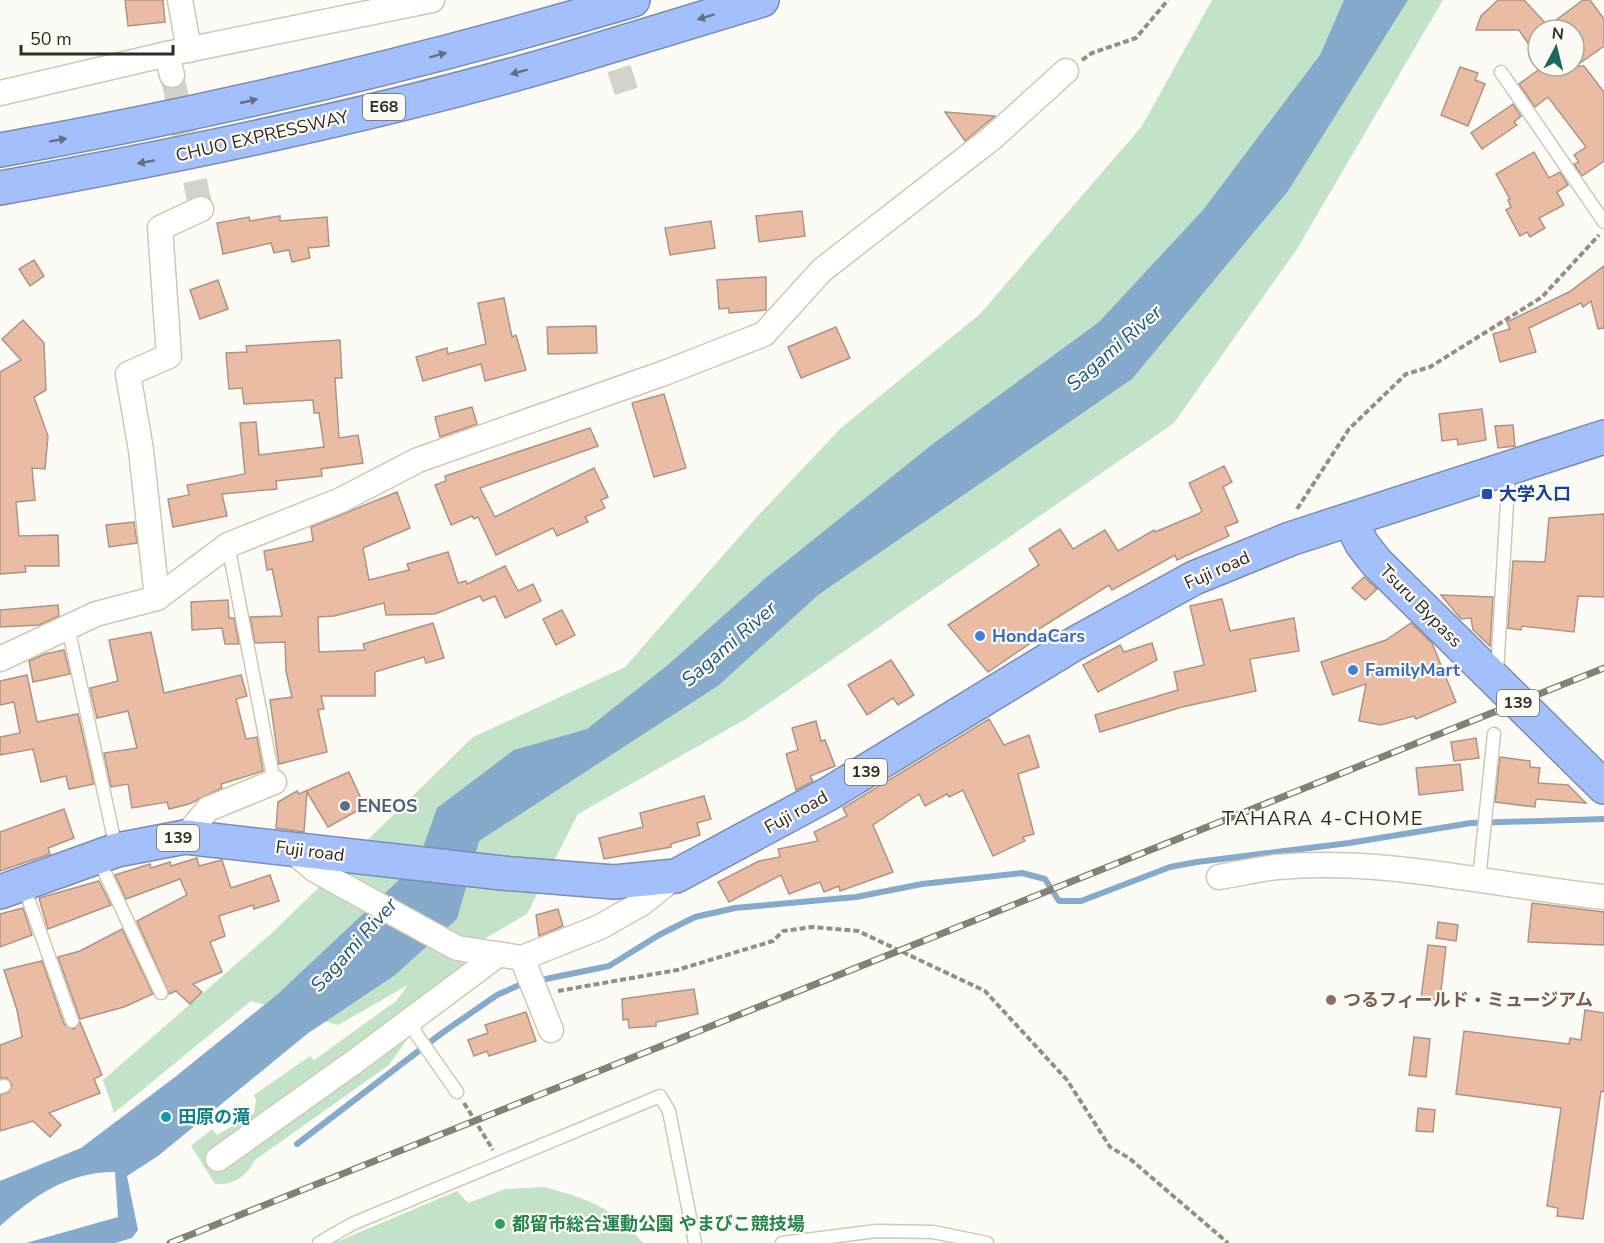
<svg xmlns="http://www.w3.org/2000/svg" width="1604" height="1243" font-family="'Nunito Sans','Noto Sans JP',sans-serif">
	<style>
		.green { fill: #c2e3ca }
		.water { fill: #85aacb }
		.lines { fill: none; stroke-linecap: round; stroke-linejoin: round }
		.stream { stroke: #85aacb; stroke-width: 6 }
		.building { fill: #e9bca3; stroke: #ad9486; stroke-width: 1.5 }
		.street-tunnel { stroke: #d4d2cc; stroke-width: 24; stroke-dasharray: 24 12; stroke-linecap: butt }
		.lane-casing { stroke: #d1c8af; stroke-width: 15 }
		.street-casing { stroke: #d1c8af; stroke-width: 27 }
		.highway-casing { stroke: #7b8cb0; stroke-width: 36 }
		.path { stroke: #928f87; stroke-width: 4; stroke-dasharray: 6 3; stroke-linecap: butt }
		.lane { stroke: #fff; stroke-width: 12 }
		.street { stroke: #fff; stroke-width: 24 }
		.highway { stroke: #a3c0fc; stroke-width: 33 }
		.rail-casing { stroke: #838078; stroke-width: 7 }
		.rail { stroke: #fdfbf6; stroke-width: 4.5; stroke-dasharray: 14; stroke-linecap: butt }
		.oneway { fill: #646f84 }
		.transit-dot { fill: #1a4fb4; stroke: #fdfbf6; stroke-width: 2 }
		.shop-dot { fill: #3f7fe0; stroke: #fdfbf6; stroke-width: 2 }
		.service-dot { fill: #5c6f8a; stroke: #fdfbf6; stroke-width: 2 }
		.education-dot { fill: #8d6e63; stroke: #fdfbf6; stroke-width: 2 }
		.culture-dot { fill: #0f9aa8; stroke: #fdfbf6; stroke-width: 2 }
		.leisure-dot { fill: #2e9e5b; stroke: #fdfbf6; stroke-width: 2 }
		.labels { text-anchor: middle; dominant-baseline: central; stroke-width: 4.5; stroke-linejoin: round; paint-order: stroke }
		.shield { fill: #fdfbf6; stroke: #6e6a62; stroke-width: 1.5 }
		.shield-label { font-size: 16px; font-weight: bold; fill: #302c22 }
		.street-label { font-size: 18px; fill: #302c22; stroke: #fdfbf6 }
		.transit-label { font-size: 18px; font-weight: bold; fill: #164399; stroke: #fdfbf6; text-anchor: start }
		.shop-label { font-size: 18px; font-weight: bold; fill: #366cbe; stroke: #fdfbf6; text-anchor: start }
		.service-label { font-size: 18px; font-weight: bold; fill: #4e5e75; stroke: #fdfbf6; text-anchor: start }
		.education-label { font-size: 18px; font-weight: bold; fill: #785e54; stroke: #fdfbf6; text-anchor: start }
		.culture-label { font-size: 18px; font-weight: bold; fill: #0d838f; stroke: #fdfbf6; text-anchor: start }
		.leisure-label { font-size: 18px; font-weight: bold; fill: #27864d; stroke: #fdfbf6; text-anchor: start }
		.water-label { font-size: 20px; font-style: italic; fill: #205984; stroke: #fdfbf6 }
		.neighbourhood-label { font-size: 20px; letter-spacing: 1.5px; fill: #302c22; stroke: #fdfbf6 }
	</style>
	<rect width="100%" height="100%" fill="#fdfbf6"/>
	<g class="green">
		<path d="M1212,0h231l-146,249 -123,174 -428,296 -168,95 -51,100 -72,42 30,24 -77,58 -19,27 -134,95c-8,16 -22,26 -40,24l-24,-38 21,-17 5,6 37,-22 2,-13 -2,-5 56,-39 4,4 82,-59 12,-16 -70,40 -87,-24 -137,112 -11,-33 170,-148 200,-195 152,-70 130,-148 86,-91 139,-114 162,-188z"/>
		<path d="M544,1187c43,11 70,21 99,56h-309l123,-52 11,12 37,-14z"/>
	</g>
	<path class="water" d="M1344,0h64l-120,191 -156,188 -314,216 -99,90 -240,156 -22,78 -62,56 -88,59 -149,122 -31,20 11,54 -6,8 -17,5h-89l92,-26 -3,-45c-48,0 -81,24 -115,54v-45l81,-33 94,-71 104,-84 139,-131 19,-54 77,-58 73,-21 82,-65 99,-88 166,-133 165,-121 104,-112 117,-155z"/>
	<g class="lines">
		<g class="stream">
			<path d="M536,981l73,-15 50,-31 36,-18 40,-9 121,-11 66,-13 100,-11 23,6 14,22h22l89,-34 27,-5 152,-19 122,-20 133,-4"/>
			<path d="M297,1144l145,-111 55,-38 29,-13"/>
		</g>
	</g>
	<g class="building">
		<path d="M125,0h38l2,22 -37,4z"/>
		<path d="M1498,0h26l24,26 35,-26h7l14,19v27l-28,20h8l20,26v69l-22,15 -8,-12 5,-2 -5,-7 12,-8 -38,-50 -13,10 -16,-23 25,-18h30v-36h-36v28l-19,-28h-43l5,-14z"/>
		<path d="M1460,67l18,6 -3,7 10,4 -17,42 -27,-11z"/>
		<path d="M1513,104l8,12 -7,6 3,3 -35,24 -11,-16z"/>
		<path d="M945,112l50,4 -30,25z"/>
		<path d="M1534,152l15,26 11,-6 8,13 -11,7 7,13 -25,13 6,10 -15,9 -3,-5 -7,4 -14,-26 5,-3 -3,-7 2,-1 -14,-25z"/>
		<path d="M802,211l3,25 -46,6 -3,-26z"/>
		<path d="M280,216v5l47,-4 2,29 -21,2 2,10 -18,4 -3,-12 -15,3 -3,-10 -48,11 -6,-31 32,-6 1,4z"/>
		<path d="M711,221l4,27 -45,7 -5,-27z"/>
		<path d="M34,260l10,16 -14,10 -11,-17z"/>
		<path d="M1604,266v62l-6,1 -7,-28 -8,6 -2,-4 -52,25 7,24 -36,10 -7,-28 17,-5 -3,-7 62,-30z"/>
		<path d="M766,277v33l-37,3v-5l-10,1 -2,-29z"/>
		<path d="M218,280l10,29 -28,10 -10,-29z"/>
		<path d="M504,298l8,39 4,-2 10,35 -41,11 -4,-17 -58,17 -7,-24 31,-9 1,6 38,-10 -8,-41z"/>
		<path d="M23,320l21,23 2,47 -12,7 14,39 -3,33 -13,-1 3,32 -19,2 3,34 39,-1 1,31h-34l1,6 -26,2v-202l21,-12 -19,-21z"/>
		<path d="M596,326l1,27 -49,1 -1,-27z"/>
		<path d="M836,327l14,31 -49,20 -13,-31z"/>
		<path d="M340,340l2,38h-7l4,60 19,-3 5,28 -42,6 1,7 -46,5 1,8 -55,5 5,22 -54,11 -5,-28 21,-4 -2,-10 58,-11 -5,-51 16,-1 3,33 65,-8 -5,-34h-5l-1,-13 -69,4 -2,-16 -13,1 -3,-36 21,-1 -1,-6z"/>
		<path d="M664,394l22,74 -32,9 -22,-74z"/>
		<path d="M472,407l5,17 -37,13 -5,-20z"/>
		<path d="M1482,409l4,31 -28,5 -1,-6 -15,2 -3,-27z"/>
		<path d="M1513,425l2,21 -17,2 -3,-22z"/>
		<path d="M590,428l8,18 -118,42 15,29 99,-49 14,29 -7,3 4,8 -20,9 3,5 -31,14 -4,-8 -57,27 -18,-38 -4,2 -2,-3 -21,9 -16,-40 11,-4 -1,-5z"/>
		<path d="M1224,466l8,16 -9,5 15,35 -13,5 4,9 -52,24 -2,-5 -63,35 -3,-5 -75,47 4,6 -50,34 -40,-47 91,-60 -10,-16 31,-20 13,20 32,-19 13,21 36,-21 1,2 43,-18 4,-3 -13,-28z"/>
		<path d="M397,492l13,36 -47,20 6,32 40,-10 -2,-6 41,-12 10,31 8,-2 1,3 38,-18 13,25 15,-7 8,17 -36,17 -10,-22 -12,5 -3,-5 -45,18 -49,1 -2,-12 -50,13 -16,1 1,35 46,-2 -2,-6 70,-21 11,35 -18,5 -2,-6 -49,15v24h-54l3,13 -6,1 9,42 -48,12 -9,-64 22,-3 -6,-26 -1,-29 -30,1 -5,-26 32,-1 -10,-47 -5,1 -3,-19 49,-10 -2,-14z"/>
		<path d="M1604,514v83l-26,-1 -4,36 -52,-6 -1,4 -13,-2 5,-67 32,1 4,-44z"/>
		<path d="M134,522l3,21 -28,4 -3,-22z"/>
		<path d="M1364,577l13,12 -12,11 -13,-12z"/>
		<path d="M1441,595l52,2 -3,49 -17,-16 -2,-12 -10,1z"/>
		<path d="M1222,599l8,32 64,-13 5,33 -49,8 6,32 -74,16 -82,25 -5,-17 83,-25 -4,-18 30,-7 -14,-59z"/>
		<path d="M228,600l1,18h5l5,26h-14l-3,-16 -30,2 -1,-28z"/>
		<path d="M58,605l1,11 -20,9 -39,2v-17z"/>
		<path d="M562,610l13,25 -19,10 -13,-26z"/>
		<path d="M1411,623l21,20 24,59 -40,17 -2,-3 -33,9 -22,-4 7,-37 -33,11 -12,-33 65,-22z"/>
		<path d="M151,632l13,61 77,-18 6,21 -11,3 10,40 11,-2 6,34 -42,13 1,4 -33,16 -20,5 -2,-7 -35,6 -4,-24 -17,3 -7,-34 33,-5 -9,-37 -31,7 -7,-30 28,-7 -9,-41z"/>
		<path d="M1152,643l5,17 -59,32 -15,-27 37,-20 4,7z"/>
		<path d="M64,650l6,24 -37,8 -4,-21 16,-7z"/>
		<path d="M891,660l23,35 -16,10 -5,-7 -26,17 -19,-30z"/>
		<path d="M27,675l10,47 41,-8 16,70 -25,5 -3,-13 -25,6 -8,-33 -33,6v-18l20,-4 -6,-31 -14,3v-24z"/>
		<path d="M989,719l15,26 25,-10 10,32 -21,7 16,60 -11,3 2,4 -32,15 -30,-66 -14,7 -2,-3 -22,12 -6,-12 -46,31 20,47 -53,19 -1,-5 -15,6 -4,-10 -31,12 -8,-19 -52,27 -11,-20 41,-21 21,-4 -2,-8 40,-8 -4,-9 33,-16 -4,-8z"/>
		<path d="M816,721l5,20 4,-1 10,26 -25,10 3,5 -17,9 -10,-36 12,-4 -6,-22z"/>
		<path d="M1476,738l3,20 -25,3 -3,-19z"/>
		<path d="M1500,757l30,4v6l10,1 -2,15 30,2 18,18 -50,-4 -1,8 -40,-5z"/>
		<path d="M1460,764l3,26 -44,5 -3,-27z"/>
		<path d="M349,772l14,31 -6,3 2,4 -31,17 -21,-35 -3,40 -28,-4 2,-26 19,-11 2,3z"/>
		<path d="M704,796l7,23 -14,4 3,12 -29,9v3l-67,12 -5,-21 44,-11 -3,-14z"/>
		<path d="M64,809l10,29 -26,10 2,6 -50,17v-39z"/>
		<path d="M197,858l2,8 23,-6 9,28 39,-13 9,26 -25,8 -1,-4 -34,11 6,20 -15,6 12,30 -29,12 9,8 -12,12 -14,-13 -7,3 -32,-73 50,-26 -7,-16 -54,20 -11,-24 35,-11 1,4 19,-6 1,4z"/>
		<path d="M99,881l12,24 -63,24 -9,-31z"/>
		<path d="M1532,903l72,9v33l-76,-3z"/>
		<path d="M23,908l9,27 -32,12v-33z"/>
		<path d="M558,909l5,17 -24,10 -3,-21z"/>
		<path d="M1438,922l20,3 -2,16 -20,-3z"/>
		<path d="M122,929l31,65 -29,13 -44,12 -22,-62 22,-6z"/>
		<path d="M1428,945l18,2 -6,53 -19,-2z"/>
		<path d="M42,961l22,63 10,5 6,-7 22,53 -8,4 6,14 -51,20 12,12 -11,12 -17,-16 -33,10v-36l9,-3 3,-7 -5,-7h-7v-33l22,-8 -5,-27 -13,-40z"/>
		<path d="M694,989l4,25 -42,8v4l-27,2 -1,-9 -5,1 -1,-21z"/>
		<path d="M1585,1010l19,3v79l-3,-1 -18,128 -26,-3 1,-8 -11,-2 14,-98 -105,-14 8,-63 105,13 1,-6 11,2z"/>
		<path d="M526,1012l10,29 -47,15 -2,-5 -13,5 -6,-16 20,-7 -3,-8z"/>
		<path d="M1414,1037l16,2 -4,38 -17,-2z"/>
		<path d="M1418,1108l17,2 -2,22 -17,-1z"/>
	</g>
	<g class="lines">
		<g class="street-tunnel">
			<path d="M597,0l31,97"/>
			<path d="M172,75l29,134"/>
		</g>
		<g class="lane-casing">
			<g id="lane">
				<path d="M1501,72l103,150"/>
				<path d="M228,545l46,237"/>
				<path d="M68,627l48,221"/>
				<path d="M1497,673l12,-204"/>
				<path d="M98,858l63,135"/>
				<path d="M1479,879l15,-145"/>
				<path d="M23,884l49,137"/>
				<path d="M410,1021l7,14 40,57"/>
				<path d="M0,1087l4,-1"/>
				<path d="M319,1243l33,-19 308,-128 9,15 26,132"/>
				<path d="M782,1243l94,-12 57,1 54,11"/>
			</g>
		</g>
		<g class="street-casing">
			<g id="street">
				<path d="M180,0l9,50"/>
				<path d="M167,54l5,21"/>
				<path d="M0,93l167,-39 265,-54"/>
				<path d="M157,598l-16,-148 -13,-76 41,-18 -9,-128 41,-19"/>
				<path d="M0,659l96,-45 61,-16 71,-53 113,-45 77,-40 249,-88 97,-38 58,-64 170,-132 74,-67"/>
				<path d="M185,837l23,-28 66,-27"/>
				<path d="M289,848l26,22 142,78 65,10 78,-31 42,-24 34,-27"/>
				<path d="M1219,877c19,-3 39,-8 58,-10 109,-10 219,19 327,30"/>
				<path d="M522,958l29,72"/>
				<path d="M218,1159l136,-97 145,-108"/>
			</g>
		</g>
		<g class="highway-casing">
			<g id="highway">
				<path d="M0,150c214,-38 424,-88 633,-150"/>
				<path d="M0,188c188,-34 375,-73 558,-126 68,-20 136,-41 204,-62"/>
				<path d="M1350,520l12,24 14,18 228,225"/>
				<path d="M0,892l117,-42 68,-13 317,36 112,9 62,-6 154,-83 244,-149 120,-66 96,-39 314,-102"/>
			</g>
		</g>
		<g class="path">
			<path d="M1082,60l10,-7 44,-15 32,-38"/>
			<path d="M1297,509l52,-80 57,-55 24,-7 112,-70 57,-62"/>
			<path d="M558,991l119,-21 96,-29 10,-10 30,-4 45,4 127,60 82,89 43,67 19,11 99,85"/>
			<path d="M464,1103l29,47"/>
		</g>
		<use href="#lane" class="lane"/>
		<use href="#street" class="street"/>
		<use href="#highway" class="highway"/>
		<g class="rail-casing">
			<path id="rail" d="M170,1243l1434,-575"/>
		</g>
		<use href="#rail" class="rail"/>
	</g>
	<defs><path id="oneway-solid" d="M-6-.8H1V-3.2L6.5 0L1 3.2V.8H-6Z" transform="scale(1.5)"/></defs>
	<g class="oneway">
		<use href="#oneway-solid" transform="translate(706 17) rotate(163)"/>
		<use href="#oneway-solid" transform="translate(438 55) rotate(-15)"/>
		<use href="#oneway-solid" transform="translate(519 72) rotate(165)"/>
		<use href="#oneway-solid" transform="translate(249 101) rotate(-13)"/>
		<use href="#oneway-solid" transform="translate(58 140) rotate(-10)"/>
		<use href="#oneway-solid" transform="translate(146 162) rotate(170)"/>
	</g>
	<rect class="transit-dot" x="1481" y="488" width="12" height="12" rx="3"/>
	<g class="shop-dot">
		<circle cx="980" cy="636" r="6"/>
		<circle cx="1353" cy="670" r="6"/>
	</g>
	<circle class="service-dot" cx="345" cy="806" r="6"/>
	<circle class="education-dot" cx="1331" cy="1000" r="6"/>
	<circle class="culture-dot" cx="166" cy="1117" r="6"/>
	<circle class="leisure-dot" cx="500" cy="1224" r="6"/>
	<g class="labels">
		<g class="shield">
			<rect x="363" y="94" width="42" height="26" rx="4.5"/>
			<rect x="1497" y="690" width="42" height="26" rx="4.5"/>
			<rect x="845" y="759" width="42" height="26" rx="4.5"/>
			<rect x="157" y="825" width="42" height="26" rx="4.5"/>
		</g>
		<g class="shield-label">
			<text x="384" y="107">E68</text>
			<text x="1518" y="703">139</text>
			<text x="866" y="772">139</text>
			<text x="178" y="838">139</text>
		</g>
		<g class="street-label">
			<text transform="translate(262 136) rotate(-13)">CHUO EXPRESSWAY</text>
			<text transform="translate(1217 570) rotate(-24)">Fuji road</text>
			<text transform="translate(1421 606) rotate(45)">Tsuru Bypass</text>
			<text transform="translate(796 812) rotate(-29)">Fuji road</text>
			<text transform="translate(310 851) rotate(7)">Fuji road</text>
		</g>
		<g class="transit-label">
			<text x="1499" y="494">大学入口</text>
		</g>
		<g class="shop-label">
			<text x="992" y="636">HondaCars</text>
			<text x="1365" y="670">FamilyMart</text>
		</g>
		<g class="service-label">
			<text x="357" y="806">ENEOS</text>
		</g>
		<g class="education-label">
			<text x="1343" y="1000">つるフィールド・ミュージアム</text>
		</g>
		<g class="culture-label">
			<text x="178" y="1117">田原の滝</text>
		</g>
		<g class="leisure-label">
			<text x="512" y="1224">都留市総合運動公園 やまびこ競技場</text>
		</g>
		<g class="water-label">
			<text transform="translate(1114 348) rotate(-41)">Sagami River</text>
			<text transform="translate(729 644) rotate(-41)">Sagami River</text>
			<text transform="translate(354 945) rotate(-48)">Sagami River</text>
		</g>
		<g class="neighbourhood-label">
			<text x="1323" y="818">TAHARA 4-CHOME</text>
		</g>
	</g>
	<g transform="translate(1556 48) rotate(7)"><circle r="28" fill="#fdfbf6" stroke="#aba8a1" stroke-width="1.5"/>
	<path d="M0-4.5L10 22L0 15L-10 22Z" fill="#1c665d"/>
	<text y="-9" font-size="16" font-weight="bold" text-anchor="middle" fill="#302c22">N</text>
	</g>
	<path d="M21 45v9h152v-9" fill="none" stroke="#302c22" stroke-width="3"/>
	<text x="30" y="45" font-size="18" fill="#302c22" stroke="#fdfbf6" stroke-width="4.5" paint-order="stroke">50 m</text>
</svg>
